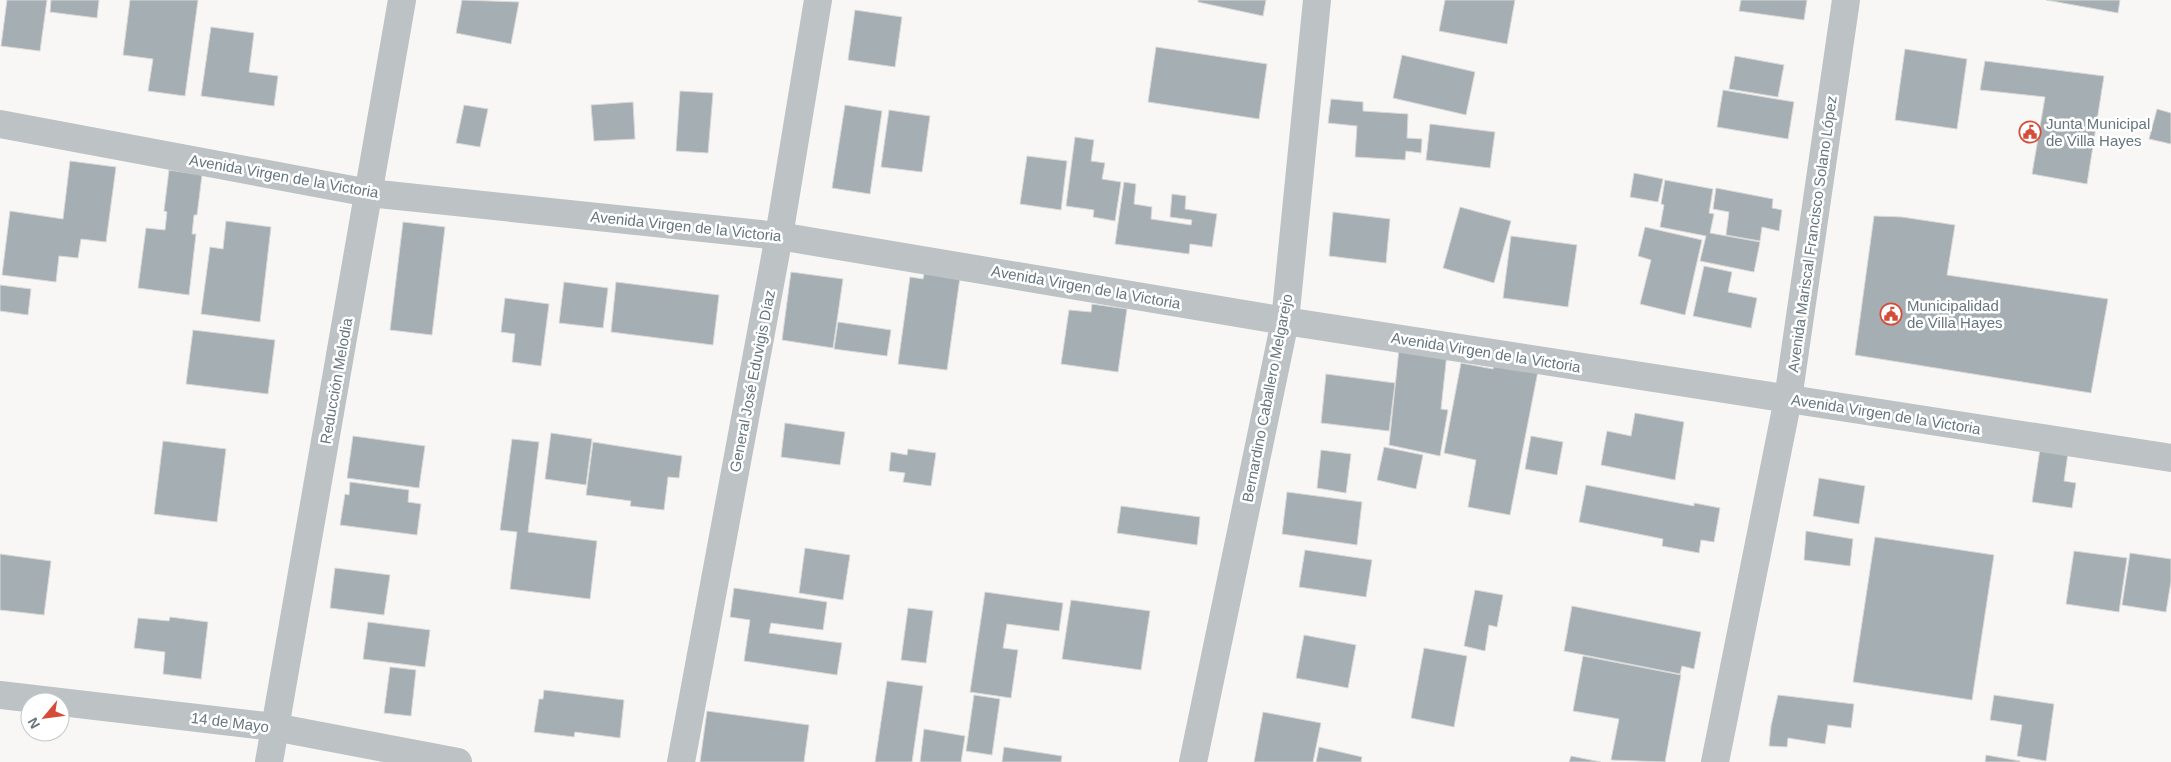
<svg xmlns="http://www.w3.org/2000/svg" width="2171" height="762" font-family="Helvetica,sans-serif">
	<style>
		.building { fill: #a5aeb2; stroke: #d9d9d8 }
		.lines { fill: none; stroke-linecap: round; stroke-linejoin: round }
		.street { stroke: #bdc2c5; stroke-width: 28 }
		.labels { text-anchor: middle; dominant-baseline: central; stroke-width: 5; stroke-linejoin: round; paint-order: stroke }
		.poi-label { font-size: 15px; fill: #66767e; stroke: #fff; text-anchor: start }
		.street-label { font-size: 15px; fill: #66767e; stroke: #fff }
	</style>
	<rect width="100%" height="100%" fill="#f8f7f5"/>
	<g class="building">
		<path d="M7,0h40l-7,51 -39,-5z"/>
		<path d="M51,0h48l-2,18 -47,-6z"/>
		<path d="M130,0h68l-13,96 -37,-5 5,-32 -30,-4z"/>
		<path d="M462,0l57,2 -8,42 -55,-11z"/>
		<path d="M1198,0h68l-3,16 -65,-14z"/>
		<path d="M1445,0h70l-8,44 -68,-13z"/>
		<path d="M1741,0h66l-3,20 -65,-9z"/>
		<path d="M2046,0h74l-2,13z"/>
		<path d="M855,10l47,7 -7,50 -47,-7z"/>
		<path d="M211,27l43,6 -5,39 29,4 -4,30 -73,-10z"/>
		<path d="M1156,47l111,17 -8,55 -111,-17z"/>
		<path d="M1905,49l62,10 -10,70 -62,-9z"/>
		<path d="M1402,55l73,17 -9,43 -73,-17z"/>
		<path d="M1735,56l49,9 -6,32 -49,-8z"/>
		<path d="M1985,61l119,15 -17,108 -55,-10 13,-77 -65,-7z"/>
		<path d="M1723,90l71,12 -6,37 -71,-12z"/>
		<path d="M680,91l33,2 -5,60 -32,-2z"/>
		<path d="M1331,99l32,3v9l45,3 -1,24 15,1 -1,14 -15,-2 -1,9 -50,-3 2,-31 -29,-3z"/>
		<path d="M633,102l2,37 -41,2 -3,-36z"/>
		<path d="M464,105l24,4 -8,38 -24,-4z"/>
		<path d="M845,105l37,6 -12,83 -38,-6z"/>
		<path d="M2157,109l14,4v31l-22,-5z"/>
		<path d="M889,110l41,6 -8,56 -41,-5z"/>
		<path d="M1430,124l65,8 -5,36 -64,-8z"/>
		<path d="M1075,137l19,3 -3,21 14,2 -3,16 19,3 -6,39 -22,-4 1,-7 -28,-4z"/>
		<path d="M1027,156l40,5 -6,49 -41,-6z"/>
		<path d="M70,161l46,6 -10,75 -25,-3 -3,19 -19,-2 -3,26 -54,-7 8,-64 53,8z"/>
		<path d="M169,170l33,5 -5,40h-3l-2,19h4l-7,61 -51,-7 8,-60 19,2 2,-18 -3,-1z"/>
		<path d="M1634,173l29,6 -5,23 -28,-5z"/>
		<path d="M1665,180l48,9 -4,24 5,1 -4,19 50,9 -6,30 -54,-11 6,-25 -46,-9 4,-22 -3,-1z"/>
		<path d="M1124,182l12,2 -2,20 18,3 -1,12 40,6 1,-5 -22,-3 2,-23 14,2 -1,13 32,5 -5,33 -22,-3 -1,10 -74,-10z"/>
		<path d="M1716,188l57,11 -1,9 10,2 -3,21 -17,-4 -2,14 -34,-6 3,-23 -16,-3z"/>
		<path d="M1460,207l51,14 -17,62 -51,-15z"/>
		<path d="M1333,212l57,7 -4,44 -57,-7z"/>
		<path d="M1874,216l28,1 53,8 -8,50 161,24 -17,94 -236,-38z"/>
		<path d="M226,221l45,6 -11,95 -59,-8 9,-67 13,2z"/>
		<path d="M403,222l42,5 -13,108 -42,-5z"/>
		<path d="M1645,227l57,13 -17,75 -45,-11 11,-44 -13,-4z"/>
		<path d="M1511,236l66,9 -9,62 -65,-9z"/>
		<path d="M926,265l35,5 -14,100 -49,-6 12,-87 13,2z"/>
		<path d="M1704,266l28,6 -4,20 29,6 -6,30 -58,-12z"/>
		<path d="M791,272l52,7 -10,69 -51,-8z"/>
		<path d="M564,282l44,6 -5,40 -44,-5z"/>
		<path d="M616,282l103,13 -6,50 -102,-13z"/>
		<path d="M0,285l31,4 -3,26 -28,-4z"/>
		<path d="M505,298l44,6 -8,62 -29,-4 3,-28 -14,-2z"/>
		<path d="M1092,304l35,5 -9,63 -57,-8 8,-54 22,2z"/>
		<path d="M838,322l53,8 -4,26 -53,-7z"/>
		<path d="M193,330l82,10 -7,54 -82,-10z"/>
		<path d="M1399,349l48,4 -6,56 7,1 -8,46 -51,-11z"/>
		<path d="M1461,363l32,6 2,-6 43,8 -28,144 -42,-8 8,-47 -32,-7z"/>
		<path d="M1326,374l69,9 -6,48 -68,-8z"/>
		<path d="M1635,413l49,9 -9,58 -74,-15 6,-34 24,5z"/>
		<path d="M785,423l60,9 -5,33 -59,-8z"/>
		<path d="M551,433l41,6 -6,46 -41,-6z"/>
		<path d="M353,436l72,10 -6,42 -72,-10z"/>
		<path d="M1531,436l32,6 -6,33 -32,-6z"/>
		<path d="M512,439l27,3 -11,90 69,9 -7,58 -80,-10 7,-57 -17,-2z"/>
		<path d="M163,441l63,8 -9,73 -63,-8z"/>
		<path d="M593,442l89,14 -3,22 -11,-1 -4,33 -34,-4 1,-5 -45,-6z"/>
		<path d="M1384,447l39,8 -7,34 -39,-9z"/>
		<path d="M908,449l28,4 -5,33 -28,-4 2,-9 -16,-2 2,-19 16,3z"/>
		<path d="M2040,449l28,4 -4,28 12,2 -4,25 -40,-6z"/>
		<path d="M1321,450l30,4 -5,39 -29,-5z"/>
		<path d="M1819,478l46,8 -6,38 -46,-8z"/>
		<path d="M350,482l59,8 -1,12 13,2 -4,31 -77,-10 5,-31 4,1z"/>
		<path d="M1586,485l108,21v-3l26,5 -6,34 -13,-2 -2,13 -37,-7 1,-7 -84,-17z"/>
		<path d="M1287,492l75,10 -5,43 -75,-11z"/>
		<path d="M1121,506l79,11 -3,28 -80,-12z"/>
		<path d="M1806,531l47,8 -3,27 -46,-6z"/>
		<path d="M1875,537l119,18 -22,145 -119,-18z"/>
		<path d="M805,548l45,7 -7,45 -44,-7z"/>
		<path d="M1305,550l67,10 -6,37 -67,-10z"/>
		<path d="M2074,551l53,7 -8,54 -53,-8z"/>
		<path d="M2130,553l41,6v22l-5,31 -44,-7z"/>
		<path d="M0,554l51,7 -7,54 -44,-5z"/>
		<path d="M335,568l55,7 -6,40 -54,-7z"/>
		<path d="M734,588l93,14 -4,28 -52,-7 -2,10 73,10 -5,32 -93,-14 6,-41 -20,-3z"/>
		<path d="M1475,590l28,5 -6,32 -8,-2 -4,26 -21,-5z"/>
		<path d="M985,592l78,11 -4,28 -52,-7 -4,24 15,2 -7,48 -41,-6z"/>
		<path d="M1071,600l79,11 -9,59 -79,-11z"/>
		<path d="M1572,606l129,26 -7,37 -12,-3 -2,8 -116,-23z"/>
		<path d="M908,608l25,3 -7,52 -25,-3z"/>
		<path d="M170,617l38,5 -7,57 -38,-5 2,-22 -31,-4 4,-30 31,3z"/>
		<path d="M368,622l62,8 -5,37 -62,-8z"/>
		<path d="M1304,635l52,10 -8,43 -52,-10z"/>
		<path d="M1424,648l43,8 -13,71 -43,-9z"/>
		<path d="M1583,656l98,19 -16,87 -54,-2 8,-41 -46,-8z"/>
		<path d="M390,667l26,3 -5,46 -27,-3z"/>
		<path d="M887,681l36,5 -11,76h-37z"/>
		<path d="M544,690l80,10 -4,38 -45,-6 -1,5 -40,-5 5,-33h4z"/>
		<path d="M974,695l26,4 -8,56 -26,-4z"/>
		<path d="M1778,695l76,9 -3,24 -23,-3 -3,19 -37,-6 -1,9 -18,-1 2,-20z"/>
		<path d="M1994,695l60,9 -8,57 -29,-5 5,-31 -32,-5z"/>
		<path d="M707,711l102,14 -5,37h-104z"/>
		<path d="M1263,712l58,11 -8,39h-59z"/>
		<path d="M924,729l41,7 -4,26h-41z"/>
		<path d="M1004,747l58,9 -1,6h-59z"/>
		<path d="M1319,747l43,10 -1,5h-45z"/>
		<path d="M1986,755l34,6v1h-35z"/>
		<path d="M1571,756l30,6h-32z"/>
	</g>
	<g class="lines">
		<g class="street">
			<path d="M0,124l369,69 410,43 506,85 886,137"/>
			<path d="M0,695l274,32 184,35"/>
			<path d="M269,762l133,-762"/>
			<path d="M681,762l98,-526 39,-236"/>
			<path d="M1193,762l92,-441 32,-321"/>
			<path d="M1715,762l73,-363 58,-399"/>
		</g>
	</g>
	<defs>
		<g id="civic-ring" transform="scale(1.125)"><circle r="9.5" fill="#fff" stroke="#d44d39" stroke-width="1.5"/><path d="M-.6-6.5H3V-4.5H.6V-3L4-1V1h2V6H-6V1h2V-1L-.6-3ZM-1.2 2.5V6h2.4V2.5Z" fill="#d44d39"/></g>
	</defs>
	<g fill-rule="evenodd">
		<use href="#civic-ring" x="2030" y="132"/>
		<use href="#civic-ring" x="1891" y="314"/>
	</g>
	<g class="labels">
		<g class="poi-label">
			<text x="2046" y="123">Junta Municipal<tspan x="2046" dy="17">de Villa Hayes</tspan></text>
			<text x="1907" y="305">Municipalidad<tspan x="1907" dy="17">de Villa Hayes</tspan></text>
		</g>
		<g class="street-label">
			<text transform="translate(284 176) rotate(10)">Avenida Virgen de la Victoria</text>
			<text transform="translate(686 226) rotate(6)">Avenida Virgen de la Victoria</text>
			<text transform="translate(1812 234) rotate(-82)">Avenida Mariscal Francisco Solano López</text>
			<text transform="translate(1086 287) rotate(10)">Avenida Virgen de la Victoria</text>
			<text transform="translate(1486 352) rotate(9)">Avenida Virgen de la Victoria</text>
			<text transform="translate(336 381) rotate(-80)">Reducción Melodia</text>
			<text transform="translate(752 381) rotate(-79)">General José Eduvigis Díaz</text>
			<text transform="translate(1267 398) rotate(-79)">Bernardino Caballero Melgarejo</text>
			<text transform="translate(1886 414) rotate(9)">Avenida Virgen de la Victoria</text>
			<text transform="translate(230 722) rotate(7)">14 de Mayo</text>
		</g>
	</g>
	<g transform="translate(45 717) rotate(241)"><circle r="24" fill="#ffffff" stroke="#c2c8cb"/>
	<path d="M0-4L9 19L0 12L-9 19Z" fill="#d44d39"/>
	<text y="-8" font-size="14" font-weight="bold" text-anchor="middle" fill="#66767e">N</text>
	</g>
</svg>
